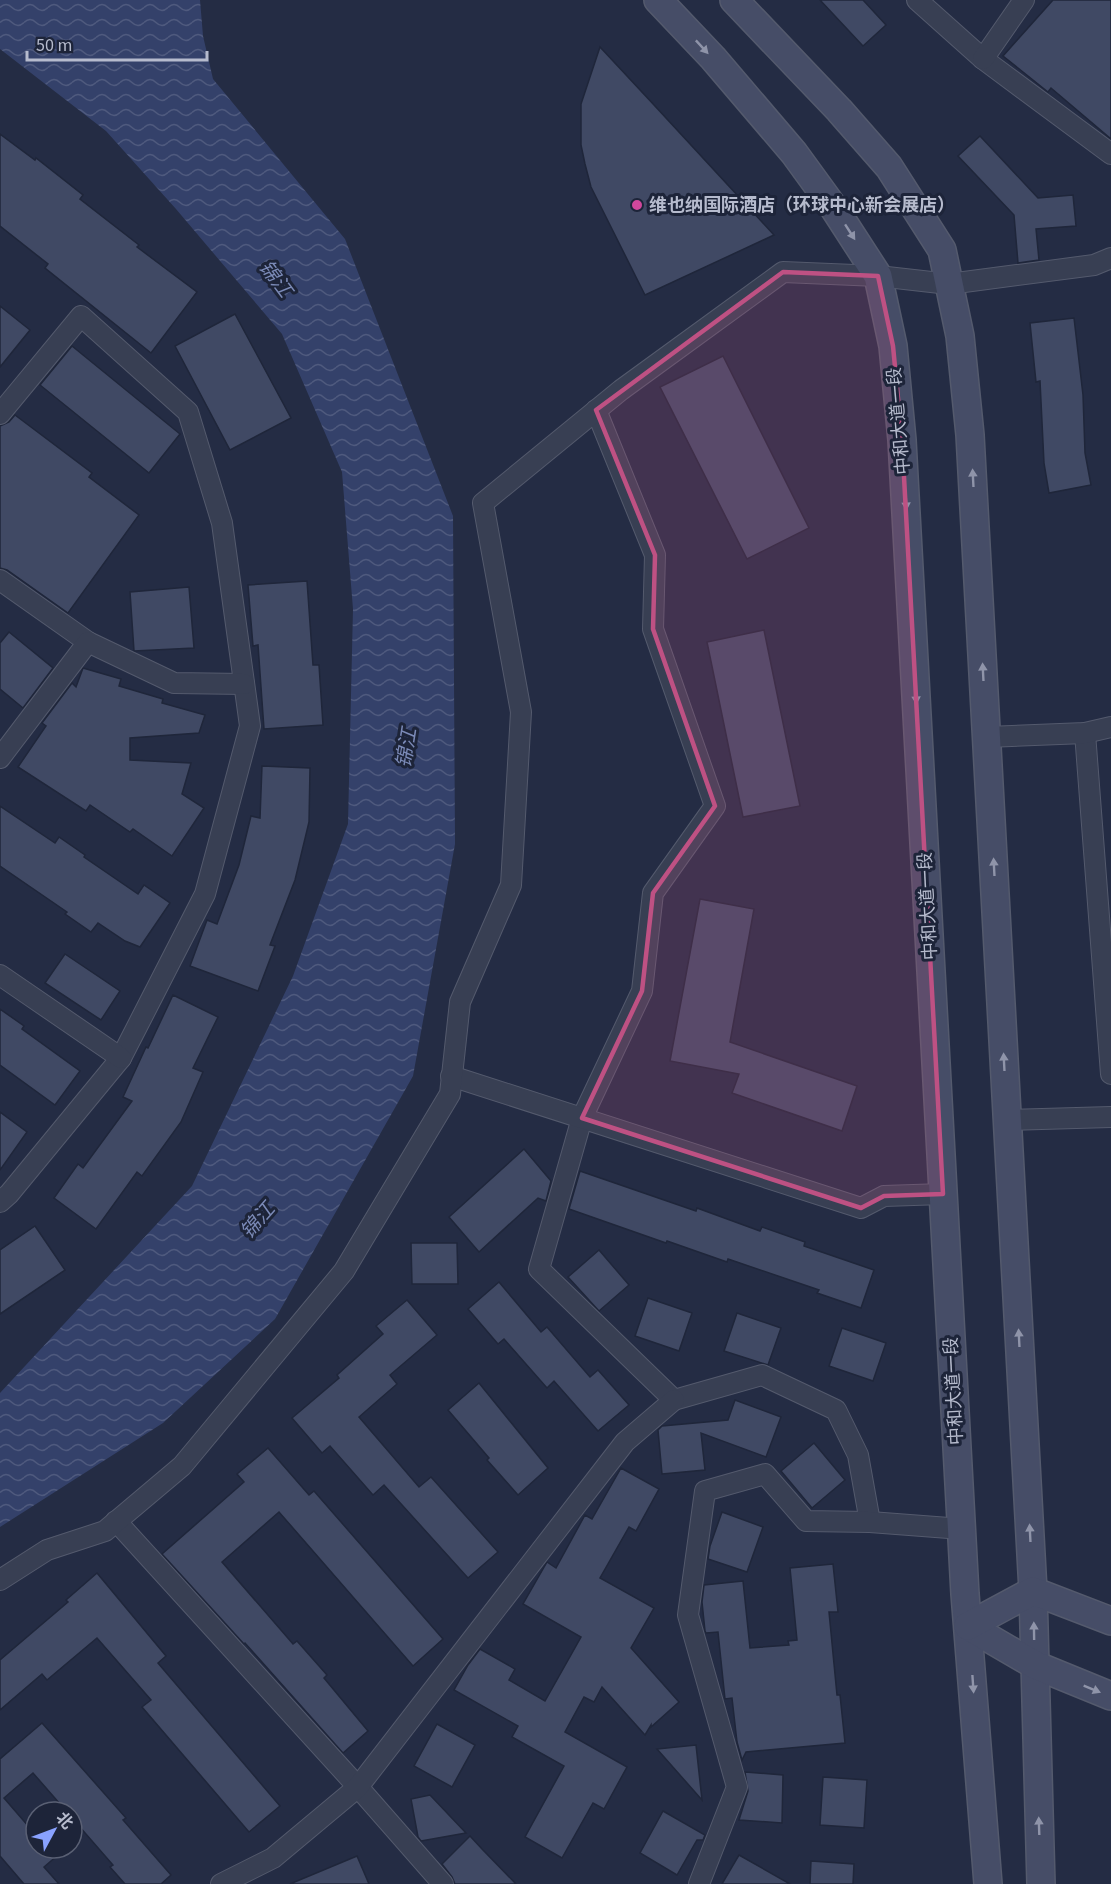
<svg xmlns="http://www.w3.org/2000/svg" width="1111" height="1884" font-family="'Source Sans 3','Noto Sans SC',sans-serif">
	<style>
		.water { fill: url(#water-waves) }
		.building { fill: #404964; stroke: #1f263a; stroke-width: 1.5 }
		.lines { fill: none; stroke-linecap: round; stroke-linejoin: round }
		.street-casing { stroke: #545a6d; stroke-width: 22 }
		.secondary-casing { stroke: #545a6d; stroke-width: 30 }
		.street { stroke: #383f53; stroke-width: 20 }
		.secondary { stroke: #464d67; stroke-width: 27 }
		.oneway { fill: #8f94a9 }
		.marked { fill: #be5183; fill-opacity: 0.2; stroke: #be5183; stroke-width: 4.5; stroke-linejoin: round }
		.hotel-dot { fill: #d1479c; stroke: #1d2439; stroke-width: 2 }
		.labels { text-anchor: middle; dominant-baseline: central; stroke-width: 6; stroke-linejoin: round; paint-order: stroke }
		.poi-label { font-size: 18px; font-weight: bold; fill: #b6bbcd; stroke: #1d2439; text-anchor: start }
		.street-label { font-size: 18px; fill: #b6bbcd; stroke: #1d2439 }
		.water-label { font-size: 20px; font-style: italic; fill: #7b8ab7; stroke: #1d2439 }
	</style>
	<defs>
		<pattern id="water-waves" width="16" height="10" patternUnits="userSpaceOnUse" patternTransform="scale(1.5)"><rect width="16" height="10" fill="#34416a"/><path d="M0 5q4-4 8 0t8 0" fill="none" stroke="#4f5a7e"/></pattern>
	</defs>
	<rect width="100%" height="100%" fill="#242c44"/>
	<path class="water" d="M0,0h200l3,36 10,43 132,160 108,277 2,328 -42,232 -138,243 -112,104 -163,104v-134l192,-207 101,-210 55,-152 5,-215 -11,-137 -60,-138 -106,-125 -70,-78 -106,-82z"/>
	<g class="building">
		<path d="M820,0h43l23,25 -23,21z"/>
		<path d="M1053,0h58v139l-60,-51 -3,4 -45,-36z"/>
		<path d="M600,47l54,58 120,130 -129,60 -54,-108 -6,-23 -4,-19v-41z"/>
		<path d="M0,134l35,26 1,-2 47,37 -3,4 59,46 -2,2 60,45 -46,61 -106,-85 3,-4 -48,-38z"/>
		<path d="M980,136l58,62 35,-3 3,31 -40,3 3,31 -21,3 -4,-48 -56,-59z"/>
		<path d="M0,306l30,24 -30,37z"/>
		<path d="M235,314l56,104 -61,32 -55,-104z"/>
		<path d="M1074,318l9,77 2,58 6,32 -42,8 -5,-30 -4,-82 -4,1 -6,-59z"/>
		<path d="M72,346l108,88 -31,39 -109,-88z"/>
		<path d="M723,356l86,172 -62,31 -87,-172z"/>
		<path d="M15,415l77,58 -3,4 50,38 -71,98 -61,-43 -7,-2v-142l9,-4z"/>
		<path d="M307,581l6,84h6l4,60 -59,4 -6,-84 -5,1 -5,-61z"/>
		<path d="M189,587l5,61 -60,3 -4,-59z"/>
		<path d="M764,630l36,176 -57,11 -36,-175z"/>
		<path d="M9,632l44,36 -30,40 -23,-19v-46z"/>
		<path d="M83,668l38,11 -2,7 44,13 -1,4 43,12 -6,18 -69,5v22l61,3 -9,31 22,14 -32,48 -39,-27 -3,3 -40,-27 -4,6 -68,-44 28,-41 -4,-3 30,-40 4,4z"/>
		<path d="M262,766l48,2 -1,54 -14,58 -25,65 5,1 -17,45 -68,-25 17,-46 10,4 22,-59 12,-49 9,2z"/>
		<path d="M0,806l55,37 4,-6 26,18 -1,2 54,37 6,-9 26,18 -30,44 -15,-6 -27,-18 -7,9 -26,-18 2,-2 -67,-46z"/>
		<path d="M700,899l54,10 -24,133 127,44 -15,45 -110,-38 7,-19 -69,-13z"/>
		<path d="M65,954l55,37 -19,29 -56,-37z"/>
		<path d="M173,995l45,22 -25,51 10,4 -22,50 -39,54 -5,-4 -41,57 -42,-31 24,-34 5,4 49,-67 -9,-4 23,-50 2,1z"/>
		<path d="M0,1009l24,17 -2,3 58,42 -25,34 -55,-40z"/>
		<path d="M0,1112l27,20 -27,38z"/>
		<path d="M524,1149l27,32 -5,20 -8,-3 -59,54 -30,-35z"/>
		<path d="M580,1171l116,40 1,-3 63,23 2,-4 43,15 -1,4 70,24 -13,38 -44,-15 2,-3 -91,-31 -1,3 -60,-21 -1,2 -97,-34z"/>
		<path d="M35,1226l30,44 -65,44v-64z"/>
		<path d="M411,1243h46l1,41h-46z"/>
		<path d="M599,1250l30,35 -30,26 -31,-34z"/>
		<path d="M499,1282l42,50 6,-5 43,50 8,-7 31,35 -31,26 -44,-50 -7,7 -43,-49 -6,5 -30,-35z"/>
		<path d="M648,1298l44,15 -13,38 -44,-15z"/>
		<path d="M407,1300l30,35 -47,40 7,9 -38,33 60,70 12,-10 67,75 -30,26 -84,-93 -11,10 -43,-49 -8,7 -30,-35 47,-40 -2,-3 46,-41 -7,-8z"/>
		<path d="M737,1313l44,15 -13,37 -44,-14z"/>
		<path d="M842,1328l44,15 -13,38 -44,-15z"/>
		<path d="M479,1383l69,85 -30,27 -31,-35 2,-2 -41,-48z"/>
		<path d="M735,1400l46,17 -15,40 -65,-24 4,37 -43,4 -4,-44 4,-4 66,-6z"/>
		<path d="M814,1443l31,37 -33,28 -31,-37z"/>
		<path d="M268,1448l41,47 5,-4 129,148 -30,27 -134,-154 -57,50 71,82 4,-3 30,34 -3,3 44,53 -25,22 -98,-110 -1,1 -82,-90 82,-72 -7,-8z"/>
		<path d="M621,1468l38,21 -23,42 -7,-4 -29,51 54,30 -23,40 48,54 -28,25v-2l-6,10 -43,-48 -8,15 -10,-5 -19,35 62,35 -23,42 -11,-6 -31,55 -37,-21 39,-71 -52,-29 6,-11 -64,-36 14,-25 12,-16 35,20 -6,11 36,21 36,-64 -58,-33 24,-42 9,6 29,-53 7,4z"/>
		<path d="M722,1512l41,15 -16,45 -39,-13 2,-13z"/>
		<path d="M833,1564l5,48h-9l8,83h3l5,48 -99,9 -4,8 -5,-18 -5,-44 -7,1 -7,-67 -12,1 -1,-2 -3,-29 2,-17 39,-4 7,67 39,-3 -1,-4 9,-1 -7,-72z"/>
		<path d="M97,1573l69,83 -8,7 122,143 -31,26 -107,-125 9,-7 -54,-62 -50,42 -5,-6 -42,36v-50l68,-58 -2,-2z"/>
		<path d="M42,1723l84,95 -3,2 48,55 -10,9h-36l-15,-17 3,-2 -41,-47v-6h-5l-34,-39 -29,25 32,37v13h30l-22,19 15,17h-35l-24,-28v-97z"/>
		<path d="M437,1724l38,21 -23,42 -38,-21z"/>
		<path d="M696,1745l6,55 -45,-51z"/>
		<path d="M745,1772l38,3 -1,48 -43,-3 9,-29z"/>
		<path d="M823,1777l44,3 -3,48 -44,-3z"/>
		<path d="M430,1795l36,38 -45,8 -3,-4 -7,-38z"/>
		<path d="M663,1811l42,24 -2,5h-6l-20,35 -37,-22z"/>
		<path d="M470,1836l12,13 34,35h-61l-3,-7 -10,-13z"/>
		<path d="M739,1855l51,29h-68z"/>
		<path d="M357,1856l12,28h-79z"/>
		<path d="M811,1861l43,3 -1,20h-43z"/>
	</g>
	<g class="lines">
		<g class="street-casing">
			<g id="street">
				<path d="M917,0l66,59 128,95"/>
				<path d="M983,59l41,-59"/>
				<path d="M596,410l59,145 -2,74 62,177 -62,87 -11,98 -60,127 -43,151 135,131 88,-25 74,35 22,45 12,67"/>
				<path d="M0,414l81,-98 107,96 34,111 28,203 -45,168 -84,164 -112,136 -9,8"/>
				<path d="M0,580l88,62"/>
				<path d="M1085,733l26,341"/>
				<path d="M987,737l98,-4 26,-6"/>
				<path d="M0,758l88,-116 86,41 70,1"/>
				<path d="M0,975l121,83"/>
				<path d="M451,1076l410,132 23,-12 59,-2"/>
				<path d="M1008,1120l103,-3"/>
				<path d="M116,1521l242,266 85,97"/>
				<path d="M0,1580l47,-30 58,-19 77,-65 162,-195 106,-177 10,-92 51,-117 10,-173 -38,-209 138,-113 162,-118 95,4 71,8 145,-19 17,-7"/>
				<path d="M221,1884l52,-26 85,-71 267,-345 49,-42"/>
				<path d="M699,1884l38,-97 -49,-172 17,-124 60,-17 41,47 64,1 92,7"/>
			</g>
		</g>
		<g class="secondary-casing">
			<g id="secondary">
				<path d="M658,0l55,58 81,95 40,55 44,68 15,70 9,94 63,1154 23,290"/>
				<path d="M734,0l105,110 50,57 53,83 18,86 10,99 63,1156 8,293"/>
				<path d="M968,1626l67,39 76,31"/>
				<path d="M968,1626l65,-35 78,30"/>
			</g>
		</g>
		<use href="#street" class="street"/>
		<use href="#secondary" class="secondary"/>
	</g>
	<defs><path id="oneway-solid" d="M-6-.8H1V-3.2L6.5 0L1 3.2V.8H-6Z" transform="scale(1.5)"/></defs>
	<g class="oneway">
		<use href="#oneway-solid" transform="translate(702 47) rotate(47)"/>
		<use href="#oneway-solid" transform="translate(850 232) rotate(57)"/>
		<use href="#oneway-solid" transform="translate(973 478) rotate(-93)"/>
		<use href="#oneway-solid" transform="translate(906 501) rotate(87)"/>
		<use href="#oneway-solid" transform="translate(983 672) rotate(-93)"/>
		<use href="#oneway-solid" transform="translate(916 695) rotate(87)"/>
		<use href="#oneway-solid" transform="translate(994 867) rotate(-93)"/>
		<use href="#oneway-solid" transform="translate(1004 1062) rotate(-93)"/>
		<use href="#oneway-solid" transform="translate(1019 1338) rotate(-93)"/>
		<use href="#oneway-solid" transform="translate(1030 1533) rotate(-93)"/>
		<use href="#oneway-solid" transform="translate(1034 1631) rotate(-91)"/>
		<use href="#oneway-solid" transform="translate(973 1684) rotate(86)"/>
		<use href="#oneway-solid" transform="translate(1092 1689) rotate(22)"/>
		<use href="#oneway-solid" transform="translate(1039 1826) rotate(-92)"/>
	</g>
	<path class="marked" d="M783,272l95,4 15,70 9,94 41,754 -59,2 -23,12 -279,-90 60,-127 11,-98 62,-87 -62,-177 2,-74 -59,-145z"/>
	<circle class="hotel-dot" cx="637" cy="205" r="6"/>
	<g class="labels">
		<g class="poi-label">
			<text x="649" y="205">维也纳国际酒店（环球中心新会展店）</text>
		</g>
		<g class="street-label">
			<text transform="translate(899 421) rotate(-95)">中和大道一段</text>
			<text transform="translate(928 906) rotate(-93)">中和大道一段</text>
			<text transform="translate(954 1391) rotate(-93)">中和大道一段</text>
		</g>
		<g class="water-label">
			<text transform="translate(275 279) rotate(53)">锦江</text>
			<text transform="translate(407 748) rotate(-81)">锦江</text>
			<text transform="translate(258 1221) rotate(-49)">锦江</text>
		</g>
	</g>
	<g transform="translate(54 1830) rotate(49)"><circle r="28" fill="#1d2439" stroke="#5a6074" stroke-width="1.5"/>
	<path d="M0-4.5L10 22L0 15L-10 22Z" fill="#89a2ff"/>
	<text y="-9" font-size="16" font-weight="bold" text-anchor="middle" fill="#b6bbcd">北</text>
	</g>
	<path d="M27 51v9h180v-9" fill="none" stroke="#b6bbcd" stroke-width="3"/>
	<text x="36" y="51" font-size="18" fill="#b6bbcd" stroke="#1d2439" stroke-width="4.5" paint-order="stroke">50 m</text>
</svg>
